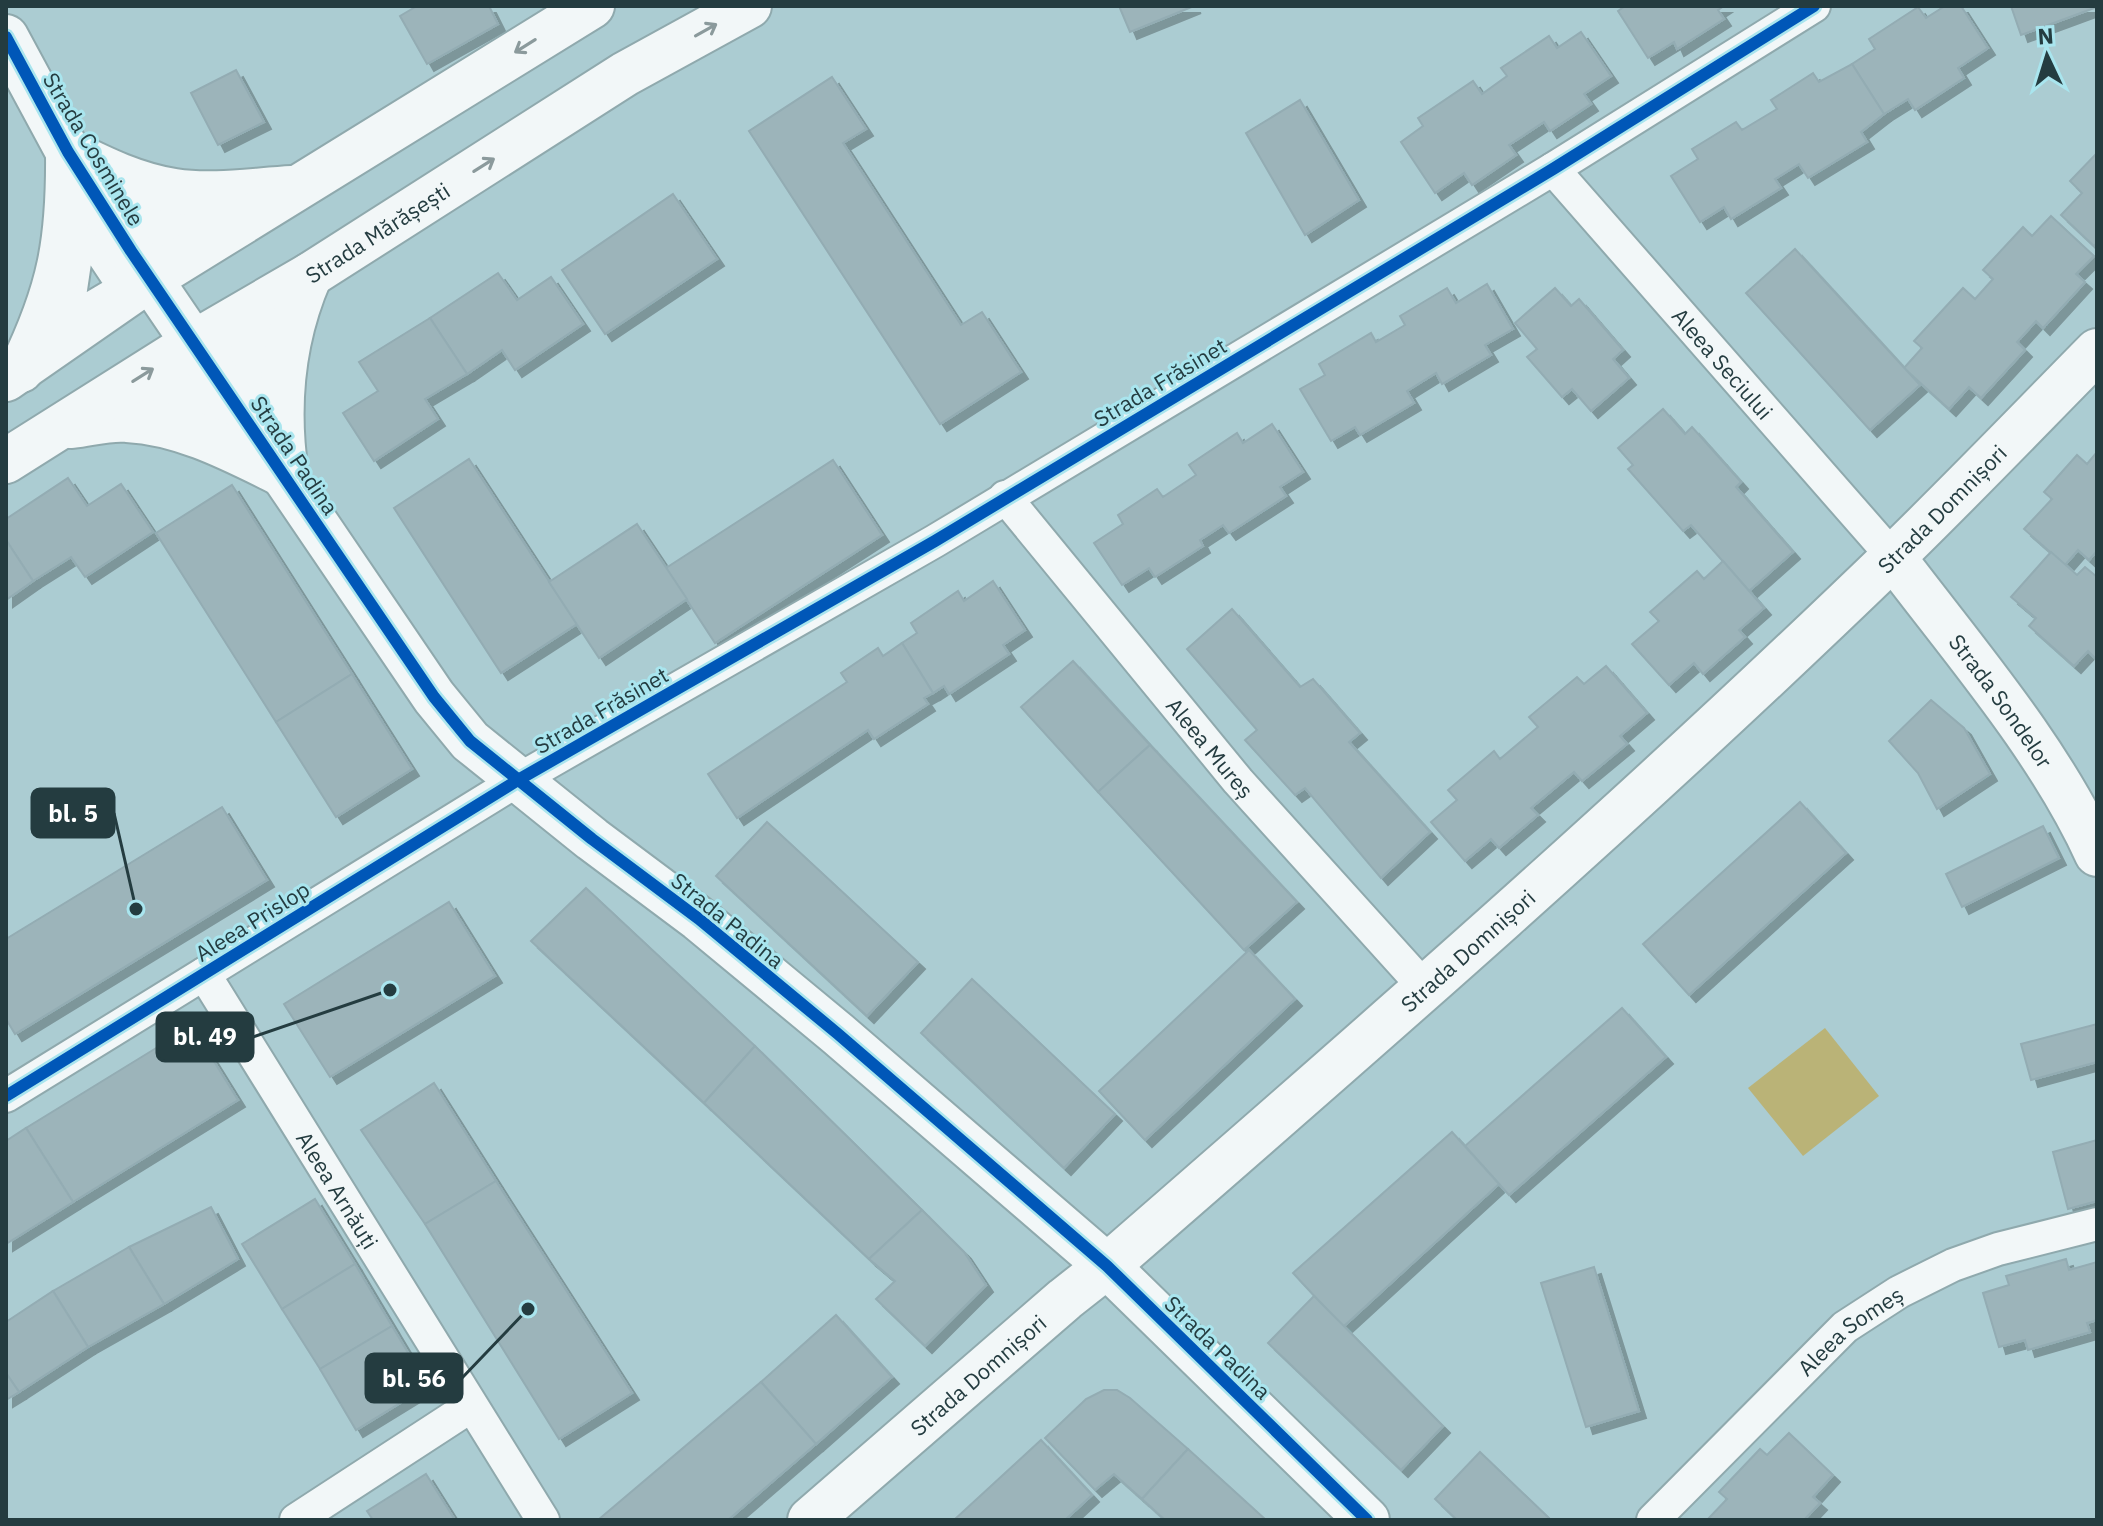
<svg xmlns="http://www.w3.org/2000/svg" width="2103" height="1526" font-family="'IBM Plex Sans',sans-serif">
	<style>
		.green { fill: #bab377 }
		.building { fill: #9cb4ba; stroke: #93acb3; stroke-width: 2; filter: url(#shadow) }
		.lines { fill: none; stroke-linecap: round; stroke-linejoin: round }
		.street-casing { stroke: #8fa9ad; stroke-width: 36 }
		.secondary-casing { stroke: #8fa9ad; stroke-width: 48 }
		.street { stroke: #f2f7f8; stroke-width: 32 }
		.secondary { stroke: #f2f7f8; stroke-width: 44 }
		.cycleway-casing { stroke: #a9e5ee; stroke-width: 17 }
		.cycleway { stroke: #0057b8; stroke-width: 12 }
		.oneway { stroke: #8b9a9c }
		.labels { text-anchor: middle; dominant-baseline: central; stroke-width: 6; stroke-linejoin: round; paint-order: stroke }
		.street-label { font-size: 22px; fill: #243c40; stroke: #a9e5ee }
		.leader { fill: none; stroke: #243c40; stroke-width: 3 }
		.callout-dot { fill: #243c40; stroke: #a9e5ee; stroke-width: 3 }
		.callout { fill: #243c40; stroke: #243c40; stroke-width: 3 }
		.callout-label { font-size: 24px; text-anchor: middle; font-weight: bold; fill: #fff }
	</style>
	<defs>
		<filter id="shadow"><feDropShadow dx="7" dy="7" stdDeviation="0" flood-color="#0004"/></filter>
	</defs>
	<rect width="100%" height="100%" fill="#abccd2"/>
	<path class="green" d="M1825,1028l54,68 -76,60 -55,-68z"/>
	<g class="building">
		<path d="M417,6h72l9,18 -71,40 -27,-48z"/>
		<path d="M1119,6h75l-64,26z"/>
		<path d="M1625,6h99l-6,4 6,9 -47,30 -3,-7 -26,16 -30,-47z"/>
		<path d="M1945,6h16l27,42 -30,20 6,10 -49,32 -7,-11 -24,15 -32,-50 23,-15 -6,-10 49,-32 8,11z"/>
		<path d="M2011,6h86v1l-76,28z"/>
		<path d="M1581,32l30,44 -27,18 7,10 -41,27 -6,-9 -35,23 7,10 -44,30 -8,-12 -29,20 -34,-51 22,-16 -5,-8 55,-37 9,13 25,-18 -6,-8 48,-32 8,12z"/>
		<path d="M1852,64l32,50 -23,18 6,10 -59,36 -9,-14 -24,15 6,9 -50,31 -7,-12 -24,15 -29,-46 27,-17 -6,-10 44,-27 6,8 35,-21 -6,-9 42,-27 6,9z"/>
		<path d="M236,70l28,52 -46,23 -27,-52z"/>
		<path d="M832,77l34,52 -23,14 118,182 21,-13 39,60 -81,52 -191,-293z"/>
		<path d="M1300,100l59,100 -54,35 -59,-102z"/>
		<path d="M2097,153v90l-3,3 -33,-31 21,-22 -12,-12z"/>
		<path d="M673,194l44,65 -112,75 -43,-64z"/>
		<path d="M2051,216l43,40 -18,18 9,8 -42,46 -7,-7 -19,21 8,8 -44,48 -12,-11 -20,22 -45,-41 18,-20 -8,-7 49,-53 12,11 18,-20 -10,-9 40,-43 9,9z"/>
		<path d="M1795,249l125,136 -50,45 -124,-137z"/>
		<path d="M498,273l19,27 34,-23 32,47 -68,46 -13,-20 -35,24 -37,-56z"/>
		<path d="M1487,284l26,45 -28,16 6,10 -49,29 -6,-11 -29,18 7,12 -54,32 -5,-8 -24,14 -31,-52 25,-14 -6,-11 52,-31 5,9 29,-17 -5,-9 47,-28 9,15z"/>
		<path d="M1555,288l16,18 8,-7 44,51 -10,9 16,19 -38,33 -19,-22 -10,8 -35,-40 10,-8 -22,-26z"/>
		<path d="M430,318l37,56 -42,25 13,20 -64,42 -31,-48 35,-22 -19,-29z"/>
		<path d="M1663,409l22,25 7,-7 49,55 -5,5 57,65 -44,39 -58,-66 -8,6 -55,-62 5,-4 -15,-17z"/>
		<path d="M1272,424l31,48 -23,15 6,9 -57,37 -6,-8 -23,15 3,6 -48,31 -6,-9 -27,17 -28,-42 29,-19 -5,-9 39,-26 6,8 33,-22 -7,-10 48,-32 6,10z"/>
		<path d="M2097,452v99l-8,9 -11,-10 -13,15 -41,-36 28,-30 -8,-7 33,-37 10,9z"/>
		<path d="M469,459l108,165 -76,49 -107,-165z"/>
		<path d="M833,460l49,75 -167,108 -49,-75z"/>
		<path d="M68,478l19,28 34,-22 32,48 -68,45 -14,-20 -38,24 -27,-41v-21z"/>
		<path d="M232,485l120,189 -76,48 -120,-189z"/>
		<path d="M637,524l50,75 -88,59 -50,-76z"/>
		<path d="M6,540l27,41 -27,19z"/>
		<path d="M2051,552l26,23 8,-8 12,10v83l-9,-9 -14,15 -45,-40 7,-8 -25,-21z"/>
		<path d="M1723,561l41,47 -25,22 6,7 -42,37 -9,-11 -25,22 -37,-41 27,-23 -9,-9 47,-41 7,8z"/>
		<path d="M993,581l32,49 -22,15 6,9 -60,40 -5,-8 -11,7 -31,-50 15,-10 -6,-10 47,-32 6,10z"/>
		<path d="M1232,609l68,78 13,-8 47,54 -11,9 81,90 -49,46 -76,-90 -10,7 -50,-55 12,-10 -70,-81z"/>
		<path d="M902,643l31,50 -9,5 4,6 -54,35 -6,-9 -131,88 -29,-44 139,-92 -6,-9 37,-25 5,8z"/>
		<path d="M1073,661l77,84 -52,47 -77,-85z"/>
		<path d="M1606,666l41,47 -27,23 7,8 -45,37 -8,-9 -43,36 7,7 -39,33 -8,-9 -26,22 -34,-39 26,-22 -9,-10 46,-39 6,8 38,-32 -9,-10 48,-40 7,7z"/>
		<path d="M352,674l60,95 -76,48 -60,-95z"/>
		<path d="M1931,700l33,28 26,46 -53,35 -19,-36 -29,-32z"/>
		<path d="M1150,745l147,157 -53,48 -146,-158z"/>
		<path d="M1800,802l46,51 -157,142 -46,-51z"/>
		<path d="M222,807l45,73 -252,154 -9,-15v-80z"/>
		<path d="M767,822l151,140 -51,54 -151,-140z"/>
		<path d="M2043,826l16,32 -97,49 -16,-33z"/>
		<path d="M586,888l169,158 -51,57 -173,-162z"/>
		<path d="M449,902l46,74 -165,101 -46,-73z"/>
		<path d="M1249,950l46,49 -150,141 -46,-49z"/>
		<path d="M972,979l143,135 -51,54 -143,-135z"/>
		<path d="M1622,1008l44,49 -157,138 -44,-49z"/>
		<path d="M2097,1024v38l-66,18 -10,-36z"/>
		<path d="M192,1026l46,74 -165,102 -47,-74z"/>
		<path d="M755,1046l167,164 -53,49 -165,-156z"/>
		<path d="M434,1083l62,98 -71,43 -64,-94z"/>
		<path d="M26,1128l47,74 -67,42v-103z"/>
		<path d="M1452,1132l47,52 -156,143 -50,-54z"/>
		<path d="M2097,1140v61l-29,8 -15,-57z"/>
		<path d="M496,1181l136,212 -73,46 -134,-215z"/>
		<path d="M315,1199l40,65 -73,45 -40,-65z"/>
		<path d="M211,1207l27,52 -74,45 -35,-57z"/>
		<path d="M922,1210l42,42 22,33 -61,61 -49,-47 19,-18 -26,-22z"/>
		<path d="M129,1247l35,57 -76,43 -35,-56z"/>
		<path d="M2066,1259l3,11 28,-8v58l-10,3 3,9 -62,18 -3,-10 -26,7 -16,-54 26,-8 -3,-9z"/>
		<path d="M355,1264l37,62 -72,43 -38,-60z"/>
		<path d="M1594,1267l45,144 -53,16 -45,-144z"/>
		<path d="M53,1291l35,56 -69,45 -13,-19v-51z"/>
		<path d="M1314,1296l129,130 -42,44 -133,-127z"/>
		<path d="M836,1315l56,62 -76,67 -55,-62z"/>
		<path d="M392,1326l36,60 -72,44 -36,-61z"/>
		<path d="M6,1373l13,19 -13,8z"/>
		<path d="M761,1382l55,62 -88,76h-130z"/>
		<path d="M1104,1390h13l13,8 58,51 -46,50 -28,-25 -19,16 -50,-52 41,-39z"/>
		<path d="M1789,1433l44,42 -20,22 7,6 -16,17h-97l20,-21 -8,-7 41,-43 7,6z"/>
		<path d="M1041,1440l51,55 -27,25h-111z"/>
		<path d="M1188,1449l78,71h-101l-23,-21z"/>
		<path d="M1480,1452l71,68h-94l-22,-21z"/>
		<path d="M426,1474l29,46h-82l-6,-9z"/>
	</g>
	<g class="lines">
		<g class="street-casing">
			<g id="street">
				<path id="s1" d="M1553,169l340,388"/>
				<path d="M133,201l75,18 -46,25z"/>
				<path d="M81,222l44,66 -59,35z"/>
				<path d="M268,334l-20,56 -20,-32z"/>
				<path d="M185,385l20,31 -56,-10z"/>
				<path id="s2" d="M1005,497l233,284 188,208"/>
				<path id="s3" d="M204,974l339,546"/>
				<path d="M6,1096l512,-316 417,-239 618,-372 261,-163"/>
				<path d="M296,1520l175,-114"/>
				<path id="s4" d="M1653,1520l192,-193 54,-35 54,-27 45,-16 99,-25"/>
			</g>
		</g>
		<g class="secondary-casing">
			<g id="secondary">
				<path d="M6,37l62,115 63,99 303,446 36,44 122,98 107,80 139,115 269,232 260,254"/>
				<path d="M69,152c34,17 67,33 105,39 38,6 80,-1 118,-3"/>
				<path d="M21,370c39,-80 48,-129 47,-218"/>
				<path d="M6,379l144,-100 442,-273"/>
				<path d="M72,426c18,-2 38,-8 55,-6 57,3 108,31 157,55"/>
				<path id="s5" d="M6,461l187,-118 117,-68 315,-201 124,-68"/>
				<path d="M286,474c-10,-69 -4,-135 24,-199"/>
				<path id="s6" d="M1893,557c71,94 155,190 204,297"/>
				<path id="s7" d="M810,1520l255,-221 42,-33c266,-231 532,-463 785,-708 70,-68 137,-138 205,-207"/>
			</g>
		</g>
		<use href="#street" class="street"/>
		<use href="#secondary" class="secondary"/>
		<g class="cycleway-casing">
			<g id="cycleway">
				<path d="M6,37l62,115 63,99 303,446 36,44 122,98 107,80 139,115 269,232 260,254"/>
				<path d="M6,1096l512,-316 417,-239 618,-372 261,-163"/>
			</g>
		</g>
		<use href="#cycleway" class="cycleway"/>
	</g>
	<defs><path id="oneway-shaft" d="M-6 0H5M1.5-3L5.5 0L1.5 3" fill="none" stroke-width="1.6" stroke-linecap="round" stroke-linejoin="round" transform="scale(2)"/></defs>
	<g class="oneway">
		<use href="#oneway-shaft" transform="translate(706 30) rotate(-29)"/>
		<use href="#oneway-shaft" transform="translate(525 46) rotate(148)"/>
		<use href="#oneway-shaft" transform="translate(484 165) rotate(-32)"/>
		<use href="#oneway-shaft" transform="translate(143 375) rotate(-32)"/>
	</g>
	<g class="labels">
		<g class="street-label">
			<text transform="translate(94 149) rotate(59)">Strada Cosminele</text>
			<text stroke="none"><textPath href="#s5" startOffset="436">Strada Mărășești</textPath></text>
			<text stroke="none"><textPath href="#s1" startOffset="258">Aleea Seciului</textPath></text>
			<text transform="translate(1160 382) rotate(-31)">Strada Frăsinet</text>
			<text transform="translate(295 455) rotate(56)">Strada Padina</text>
			<text stroke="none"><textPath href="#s7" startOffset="1518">Strada Domnișori</textPath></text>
			<text stroke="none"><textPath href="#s6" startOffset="180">Strada Sondelor</textPath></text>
			<text transform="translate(601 710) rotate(-30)">Strada Frăsinet</text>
			<text stroke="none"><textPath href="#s2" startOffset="324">Aleea Mureș</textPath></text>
			<text transform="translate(728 920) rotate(39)">Strada Padina</text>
			<text transform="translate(252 921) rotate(-32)">Aleea Prislop</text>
			<text stroke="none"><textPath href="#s7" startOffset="870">Strada Domnișori</textPath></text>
			<text stroke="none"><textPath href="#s3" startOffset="254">Aleea Arnăuți</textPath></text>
			<text stroke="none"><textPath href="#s4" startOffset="274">Aleea Someș</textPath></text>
			<text transform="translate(1218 1347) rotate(44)">Strada Padina</text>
			<text stroke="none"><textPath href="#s7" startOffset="222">Strada Domnișori</textPath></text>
		</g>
	</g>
	<path class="leader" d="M136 909L114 813M390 990L253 1037M528 1309L462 1378"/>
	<g class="callout-dot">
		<circle cx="136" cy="909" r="8"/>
		<circle cx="390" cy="990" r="8"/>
		<circle cx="528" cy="1309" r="8"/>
	</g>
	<g class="callout">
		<rect x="32" y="789" width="82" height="48" rx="8"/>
		<rect x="157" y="1013" width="96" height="48" rx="8"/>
		<rect x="366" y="1354" width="96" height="48" rx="8"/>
	</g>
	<g class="callout-label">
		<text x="73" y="822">bl. 5</text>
		<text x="205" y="1045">bl. 49</text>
		<text x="414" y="1387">bl. 56</text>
	</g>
	<rect width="2103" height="1526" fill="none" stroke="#243c40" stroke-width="16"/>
	<g transform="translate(2047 56) rotate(356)" stroke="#a9e5ee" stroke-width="6" paint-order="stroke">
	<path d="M0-6L14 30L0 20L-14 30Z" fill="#243c40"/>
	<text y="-12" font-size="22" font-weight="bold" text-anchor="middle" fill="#243c40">N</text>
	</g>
</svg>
